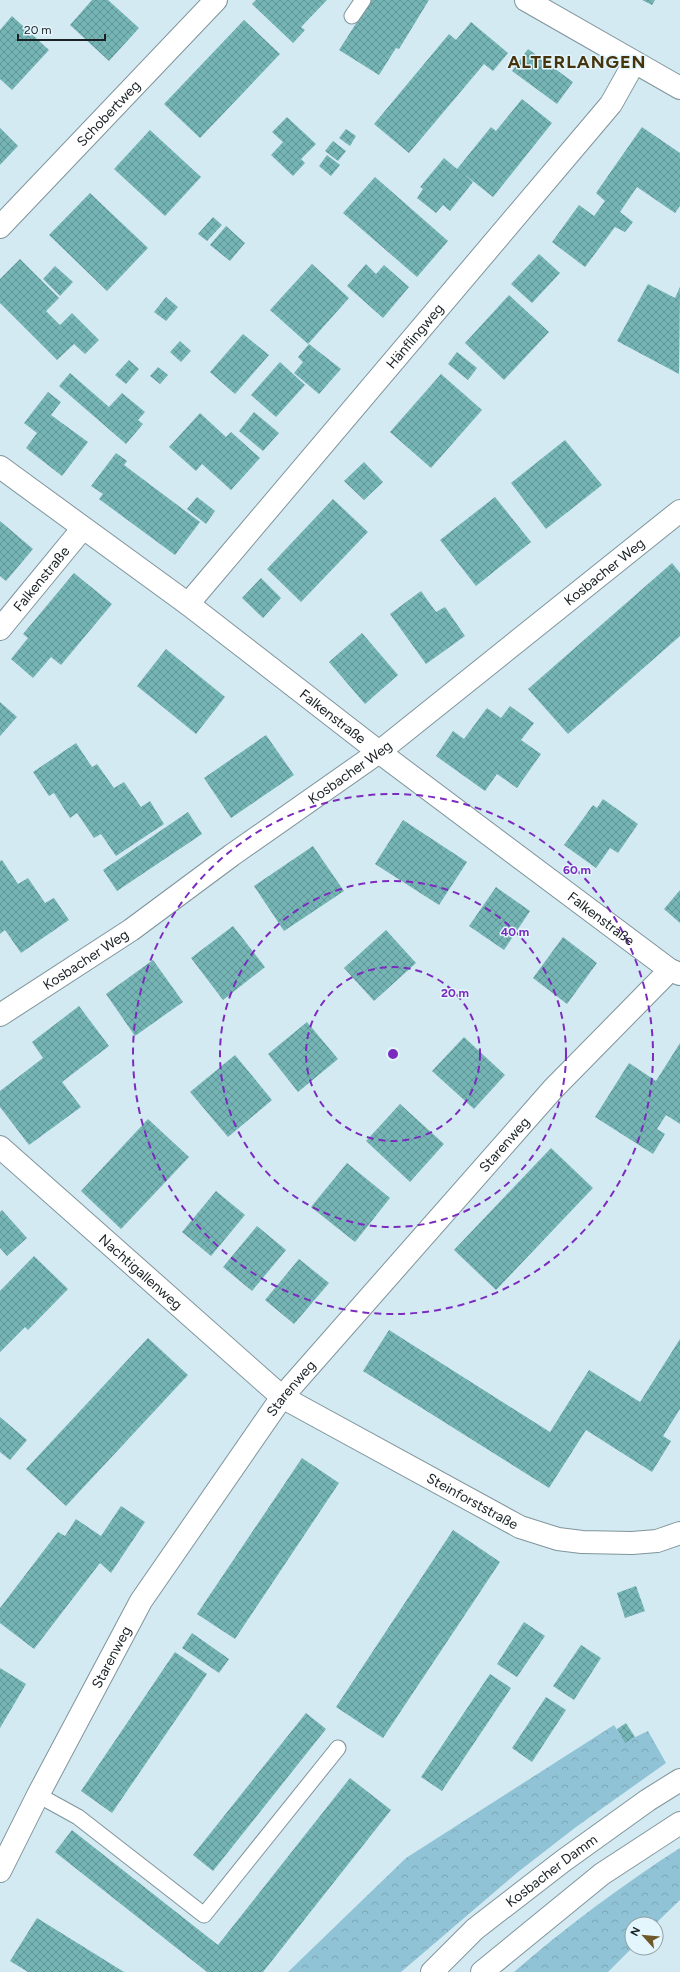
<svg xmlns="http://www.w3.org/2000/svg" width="680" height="1972" font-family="Figtree,sans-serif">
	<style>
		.forest { fill: url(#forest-crowns) }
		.building { fill: url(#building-cross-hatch) }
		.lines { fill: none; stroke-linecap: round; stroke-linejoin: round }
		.lane-casing { stroke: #7f949b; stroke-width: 17 }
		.street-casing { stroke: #7f949b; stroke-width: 24 }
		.secondary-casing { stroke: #7f949b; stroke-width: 24 }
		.lane { stroke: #fff; stroke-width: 15 }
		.street { stroke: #fff; stroke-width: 22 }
		.secondary { stroke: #fff; stroke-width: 22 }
		.ring { fill: none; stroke: #7b2cbf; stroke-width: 2; stroke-dasharray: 7 5 }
		.labels { text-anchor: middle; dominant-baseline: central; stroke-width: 3; stroke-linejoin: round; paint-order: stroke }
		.street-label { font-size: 14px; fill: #192124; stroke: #e4f6fd }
		.district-label { font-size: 18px; font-weight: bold; letter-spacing: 1px; fill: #45340c; stroke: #e4f6fd }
		.centre { fill: #7b2cbf; stroke: #e4f6fd; stroke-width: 2 }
		.ring-label { font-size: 12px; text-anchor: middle; font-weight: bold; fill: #7b2cbf; stroke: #e4f6fd; stroke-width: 3; stroke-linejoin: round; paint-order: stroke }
	</style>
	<defs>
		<pattern id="forest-crowns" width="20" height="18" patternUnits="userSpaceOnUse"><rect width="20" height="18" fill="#90c3d5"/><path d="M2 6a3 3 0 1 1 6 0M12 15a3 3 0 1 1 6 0" fill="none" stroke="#7ca7b7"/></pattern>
		<pattern id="building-cross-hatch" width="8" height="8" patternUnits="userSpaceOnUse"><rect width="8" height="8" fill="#76b5b5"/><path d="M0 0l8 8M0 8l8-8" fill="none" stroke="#609393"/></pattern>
	</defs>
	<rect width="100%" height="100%" fill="#d4eaf2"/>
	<g class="forest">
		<path d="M614,1725l11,17 23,-11 18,32 -90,64 -58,45 -117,100h-113l118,-114z"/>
		<path d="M680,1848v52l-25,24h-23v24l-24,24h-94c52,-45 108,-87 166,-124z"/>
	</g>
	<g class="building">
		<path d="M92,0h16l31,28 -30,33 -39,-36z"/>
		<path d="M256,0h71l-26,27 4,3 -12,13 -41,-39z"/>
		<path d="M371,0h58l-30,49 -3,-1 -17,27 -40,-25z"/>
		<path d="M642,0h13l-3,5z"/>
		<path d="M12,16l37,34 -37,40 -12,-11v-49z"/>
		<path d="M244,20l36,34 -80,84 -36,-34z"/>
		<path d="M471,22l37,31 -15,18 -9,-7 -75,89 -35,-29 75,-90 7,6z"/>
		<path d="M528,49l45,33 -16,22 -45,-33z"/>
		<path d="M522,99l30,24 -59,74 -29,-23 9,8 -23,29 -7,-6 -7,8 -19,-15 6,-9 -3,-2 24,-29 13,11 34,-42 5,4z"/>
		<path d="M287,117l29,27 -15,15 4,4 -12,13 -22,-21 12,-13 -11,-10z"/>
		<path d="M642,127l38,26v53l-5,7 -38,-26 -17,25 13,10 -8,10 -10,-5 -30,40 -33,-25 27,-37 15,11 11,-15 -9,-8z"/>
		<path d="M0,128l18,18 -18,19z"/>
		<path d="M346,129l10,7 -6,10 -11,-8z"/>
		<path d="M150,130l51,47 -36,39 -51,-47z"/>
		<path d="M333,141l13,10 -8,10 -13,-10z"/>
		<path d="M327,155l13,10 -9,11 -12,-10z"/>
		<path d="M375,177l73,64 -31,36 -74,-64z"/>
		<path d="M90,193l58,55 -41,43 -58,-56z"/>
		<path d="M213,217l9,8 -15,16 -9,-7z"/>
		<path d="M226,226l19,17 -15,18 -20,-16z"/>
		<path d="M539,254l21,19 -28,30 -21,-19z"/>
		<path d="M20,259l39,39 -13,13 14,14 12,-12 27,27 -14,14 -11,-10 -17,16 -57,-57v-24z"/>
		<path d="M312,264l37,34 -41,46 -38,-34z"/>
		<path d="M366,264l10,10 8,-9 25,22 -26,31 -36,-32z"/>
		<path d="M55,266l18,16 -13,14 -17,-17z"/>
		<path d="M648,284l27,14 5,-11 -1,87 -62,-33z"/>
		<path d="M509,295l40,37 -45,48 -39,-37z"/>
		<path d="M166,297l12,10 -12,14 -12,-9z"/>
		<path d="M243,334l26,21 -34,39 -25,-22z"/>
		<path d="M180,341l11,10 -10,11 -11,-10z"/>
		<path d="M309,344l32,25 -22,25 -25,-21 9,-11 -5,-5z"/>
		<path d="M457,352l20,16 -9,12 -20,-16z"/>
		<path d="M129,360l10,9 -13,15 -11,-9z"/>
		<path d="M280,362l25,23 -29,32 -25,-22z"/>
		<path d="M158,367l10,8 -8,9 -10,-8z"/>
		<path d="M70,373l39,34 13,-14 23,19 -7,8 5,4 -17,20 -67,-58z"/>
		<path d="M441,374l41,36 -51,58 -41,-36z"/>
		<path d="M48,392l13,10 -10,13 37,27 -26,34 -36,-28 11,-15 -13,-10z"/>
		<path d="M254,412l25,21 -16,18 -24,-20z"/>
		<path d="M200,413l26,24 5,-5 29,26 -29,32 -29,-26 -6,7 -27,-24z"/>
		<path d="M565,440l37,45 -56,44 -35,-46z"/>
		<path d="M116,453l11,8 -3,4 76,57 -25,33 -76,-56 4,-5 -12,-8z"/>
		<path d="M364,462l19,20 -19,18 -20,-19z"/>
		<path d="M197,497l18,14 -9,13 -19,-15z"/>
		<path d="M495,497l36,45 -55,44 -36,-46z"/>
		<path d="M333,499l35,33 -67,70 -34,-33z"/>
		<path d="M0,521l33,28 -27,32 -6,-5z"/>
		<path d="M672,563l8,10v63l-112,98 -40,-45z"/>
		<path d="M74,573l38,31 -51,61 -10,-8 -18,21 -22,-19 17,-21 -5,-4z"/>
		<path d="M261,578l20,20 -18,20 -21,-20z"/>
		<path d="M421,591l15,21 9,-5 20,29 -39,28 -36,-50z"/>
		<path d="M362,633l36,42 -33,29 -36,-42z"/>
		<path d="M166,649l59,48 -29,37 -59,-48z"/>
		<path d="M0,702l17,15 -17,19z"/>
		<path d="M510,706l24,17 -13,17 20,14 -24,34 -20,-14 -12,17 -49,-35 17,-25 11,8 23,-31 14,10z"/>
		<path d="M266,735l28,40 -63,43 -27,-40z"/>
		<path d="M76,743l16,24 5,-3 17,24 10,-6 17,25 9,-6 14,23 -48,32 -15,-22 -7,4 -17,-25 -7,5 -16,-25 -5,3 -16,-24z"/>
		<path d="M603,799l35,25 -20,29 -8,-5 -14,20 -32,-23 29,-40 4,3z"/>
		<path d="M188,812l14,22 -85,57 -14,-21z"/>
		<path d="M403,820l64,42 -28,43 -64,-41z"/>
		<path d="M313,846l31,45 -60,40 -30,-45z"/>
		<path d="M2,860l16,24 10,-6 17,25 9,-5 15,22 -48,33 -16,-23 -5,4v-73z"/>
		<path d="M496,887l34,24 -26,39 -35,-24z"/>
		<path d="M680,890v33l-16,-14z"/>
		<path d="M233,926l32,41 -42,33 -32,-42z"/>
		<path d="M386,930l30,33 -42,38 -30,-33z"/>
		<path d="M563,937l34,26 -30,41 -34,-26z"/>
		<path d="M153,960l30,42 -48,34 -29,-42z"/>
		<path d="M79,1006l30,40 -47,36 19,25 -52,38 -29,-38v-16l43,-33 -11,-16z"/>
		<path d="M307,1022l31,37 -40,33 -30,-38z"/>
		<path d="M464,1037l41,38 -31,34 -42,-38z"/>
		<path d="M680,1043v81l-14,-9 -9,14 8,5 -12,20 -58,-37 34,-54 27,18z"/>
		<path d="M235,1055l37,45 -44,37 -38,-45z"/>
		<path d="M400,1104l44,40 -34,38 -44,-41z"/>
		<path d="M148,1119l41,38 -68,72 -40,-38z"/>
		<path d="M551,1148l42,40 -97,102 -42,-40z"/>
		<path d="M347,1163l43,35 -35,44 -44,-35z"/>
		<path d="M216,1191l29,24 -34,41 -29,-24z"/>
		<path d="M2,1210l25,28 -20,18 -7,-8v-36z"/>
		<path d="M257,1226l29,24 -34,41 -29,-24z"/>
		<path d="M34,1256l34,33 -40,41 -3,-3 -25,25v-61z"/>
		<path d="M299,1259l30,24 -35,41 -29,-24z"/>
		<path d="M389,1330l161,102 39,-62 51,32 40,-63v70l-17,27 8,5 -19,31 -66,-42 -37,58 -186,-117z"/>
		<path d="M148,1338l40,37 -122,131 -40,-37z"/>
		<path d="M0,1417l27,23 -17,20 -10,-8z"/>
		<path d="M302,1458l37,25 -104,156 -38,-25z"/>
		<path d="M121,1506l24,16 -34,51 -11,-10 -66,86 -34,-26v-15l58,-76 7,4 11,-17 25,17z"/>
		<path d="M453,1530l47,32 -117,176 -47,-31z"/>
		<path d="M636,1586l9,25 -20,7 -8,-25z"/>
		<path d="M524,1622l21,14 -28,41 -20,-13z"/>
		<path d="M192,1633l37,26 -10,14 -37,-25z"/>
		<path d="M581,1645l20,13 -27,42 -21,-14z"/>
		<path d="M175,1652l32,22 -95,139 -31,-22z"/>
		<path d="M0,1668l26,16 -26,44z"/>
		<path d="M490,1674l21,14 -69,103 -21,-14z"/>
		<path d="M546,1697l20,13 -34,52 -20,-14z"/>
		<path d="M306,1713l20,16 -113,142 -20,-16z"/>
		<path d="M626,1723l9,14 -10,6 -8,-14z"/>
		<path d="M350,1778l41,32 -128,162h-56l-152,-120 17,-22 146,115z"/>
		<path d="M37,1918l42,26 45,28h-96l-18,-11z"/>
	</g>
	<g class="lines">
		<g class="lane-casing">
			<g id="lane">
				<path d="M352,16l11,-16"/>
				<path d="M38,1795l40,22 126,98 134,-167"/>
			</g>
		</g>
		<g class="street-casing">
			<g id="street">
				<path id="s1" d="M0,227l216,-227"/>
				<path id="s2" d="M0,467l188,137 191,148 291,218 10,4"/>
				<path id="s3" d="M188,604l423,-500 23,-41"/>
				<path id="s4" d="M0,629l83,-101"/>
				<path id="s5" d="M0,1015l131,-85 101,-75 147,-103 301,-241"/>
				<path id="s6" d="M0,1147l282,250 238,130 38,12 24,3 50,1 25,-2 23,-8"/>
				<path id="s7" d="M0,1871l38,-76 103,-194 141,-204 271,-308 117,-119"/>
			</g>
		</g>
		<g class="secondary-casing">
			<g id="secondary">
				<path d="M526,0l154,88"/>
				<path id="s8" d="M432,1972l43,-43 88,-68 85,-61 32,-20"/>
				<path d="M482,1972l120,-98 78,-51"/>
			</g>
		</g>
		<use href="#lane" class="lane"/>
		<use href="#street" class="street"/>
		<use href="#secondary" class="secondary"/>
	</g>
	<g class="ring">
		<circle cx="393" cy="1054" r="87"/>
		<circle cx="393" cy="1054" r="173"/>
		<circle cx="393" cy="1054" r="260"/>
	</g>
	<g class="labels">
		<g class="street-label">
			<text stroke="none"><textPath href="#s1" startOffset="157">Schobertweg</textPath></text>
			<text stroke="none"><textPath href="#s3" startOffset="351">Hänflingweg</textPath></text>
			<text stroke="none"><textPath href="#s5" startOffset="750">Kosbacher Weg</textPath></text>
			<text stroke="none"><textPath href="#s4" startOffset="65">Falkenstraße</textPath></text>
			<text stroke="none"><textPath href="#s2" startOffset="416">Falkenstraße</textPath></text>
			<text stroke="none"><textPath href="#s5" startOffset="426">Kosbacher Weg</textPath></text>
			<text stroke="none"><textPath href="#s2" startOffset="752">Falkenstraße</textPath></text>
			<text stroke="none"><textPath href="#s5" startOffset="102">Kosbacher Weg</textPath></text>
			<text stroke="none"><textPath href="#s7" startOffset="889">Starenweg</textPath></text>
			<text stroke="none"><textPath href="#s6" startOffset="188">Nachtigallenweg</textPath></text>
			<text stroke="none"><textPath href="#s7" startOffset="565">Starenweg</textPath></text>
			<text stroke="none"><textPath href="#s6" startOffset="594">Steinforststraße</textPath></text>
			<text stroke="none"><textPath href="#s7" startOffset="241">Starenweg</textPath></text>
			<text stroke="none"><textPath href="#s8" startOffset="157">Kosbacher Damm</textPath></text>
		</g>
		<g class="district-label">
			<text x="577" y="62">ALTERLANGEN</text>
		</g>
	</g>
	<circle cx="393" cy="1054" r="6" class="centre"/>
	<g class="ring-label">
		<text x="577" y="874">60 m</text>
		<text x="515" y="936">40 m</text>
		<text x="455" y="997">20 m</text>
	</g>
	<g transform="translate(644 1936) rotate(297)"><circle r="19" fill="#e4f6fd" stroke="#93a1a6"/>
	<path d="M0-3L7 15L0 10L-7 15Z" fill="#705929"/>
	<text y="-6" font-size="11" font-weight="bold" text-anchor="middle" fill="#192124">N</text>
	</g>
	<path d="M18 34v6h87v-6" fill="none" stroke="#192124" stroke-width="2"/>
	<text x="24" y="34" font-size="12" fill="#192124" stroke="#e4f6fd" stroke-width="3" paint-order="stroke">20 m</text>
</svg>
